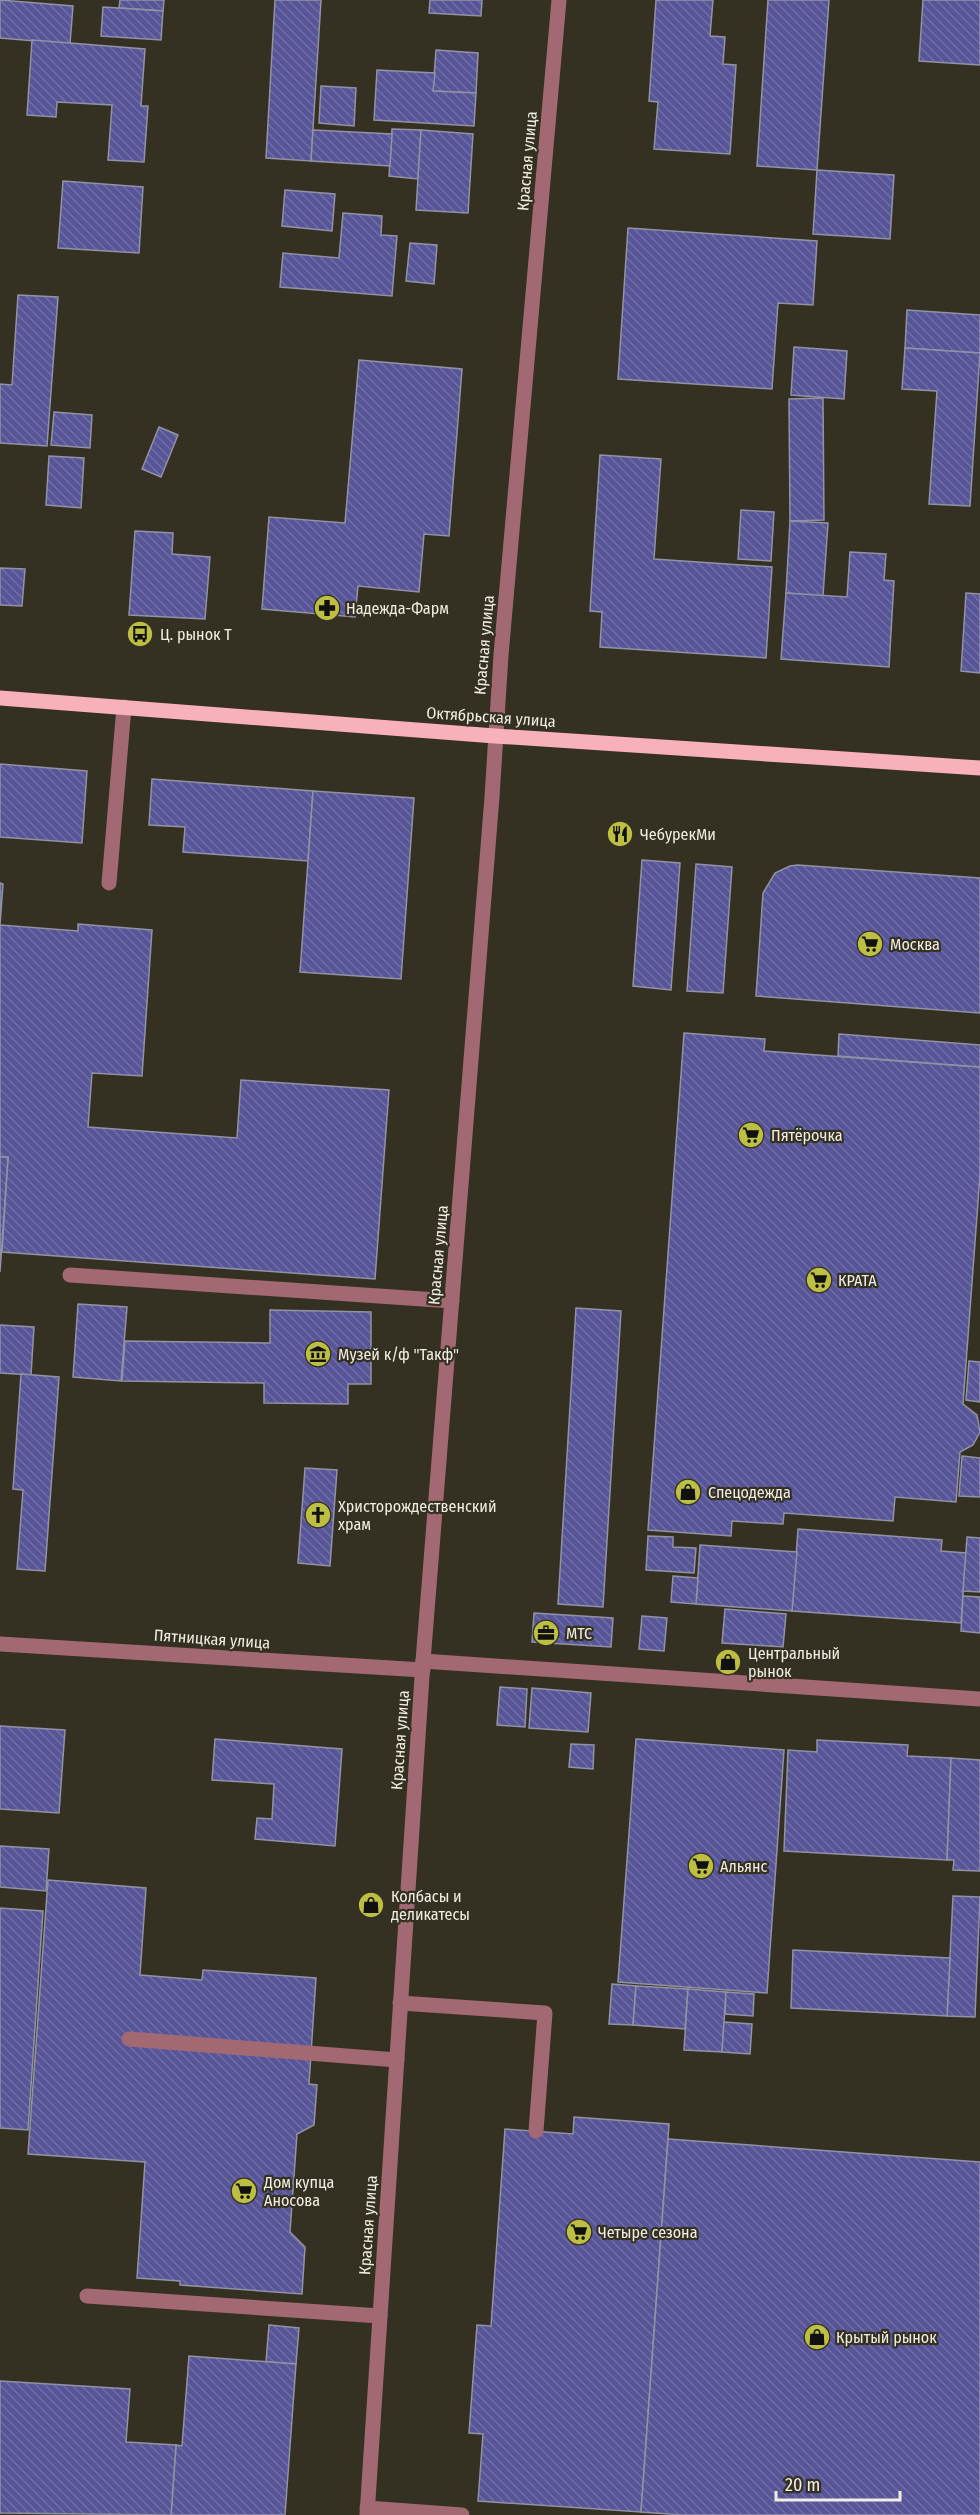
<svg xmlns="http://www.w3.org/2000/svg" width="980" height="2515" font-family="'Fira Sans Condensed',sans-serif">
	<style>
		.building { fill: url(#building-back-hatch); stroke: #9192a4; stroke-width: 1.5 }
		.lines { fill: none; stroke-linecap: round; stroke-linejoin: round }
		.minor { stroke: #a36972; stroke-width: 15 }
		.major { stroke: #f8b1bb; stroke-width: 15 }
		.labels { text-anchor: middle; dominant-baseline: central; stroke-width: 4.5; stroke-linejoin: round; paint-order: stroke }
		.street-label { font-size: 16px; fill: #f0eee4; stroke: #343122 }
		.poi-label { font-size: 16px; fill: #f0eee4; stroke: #343122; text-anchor: start }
	</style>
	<defs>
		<pattern id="building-back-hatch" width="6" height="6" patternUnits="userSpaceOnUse" patternTransform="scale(1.5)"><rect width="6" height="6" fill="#575597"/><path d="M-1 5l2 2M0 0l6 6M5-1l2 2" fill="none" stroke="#6f6ea5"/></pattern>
	</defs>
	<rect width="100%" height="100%" fill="#343122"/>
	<g class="building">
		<path d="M0,0l73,6 -3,38 -70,-6z"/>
		<path d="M120,0h44l-1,11 -44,-3z"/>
		<path d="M275,0h46l-10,161 -45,-3z"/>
		<path d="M430,0h52l-1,16 -52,-3z"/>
		<path d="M656,0h57l-3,36 15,1 -2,27 13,1 -6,89 -76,-5 4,-47 -9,-1z"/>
		<path d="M768,0h61l-12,170 -60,-4z"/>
		<path d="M923,0h57v65l-61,-4z"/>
		<path d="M103,7l60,4 -2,29 -60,-4z"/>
		<path d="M32,40l113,9 -4,57h7l-4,56 -36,-2 4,-55 -55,-3 -1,15 -29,-2z"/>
		<path d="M436,50l42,3 -2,40 -43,-2z"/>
		<path d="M377,70l58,3 -2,18 43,2 -2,33 -100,-6z"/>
		<path d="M321,86l35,2 -2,38 -35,-3z"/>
		<path d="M392,129l29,1 -3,49 -29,-3z"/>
		<path d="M313,130l79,4 -2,32 -79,-5z"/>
		<path d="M421,130l52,4 -5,79 -52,-3z"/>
		<path d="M817,170l77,5 -4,64 -77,-5z"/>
		<path d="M63,181l80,6 -4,66 -81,-5z"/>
		<path d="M285,190l50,4 -3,37 -50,-5z"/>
		<path d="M343,213l39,3 -1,19 16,1 -5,60 -112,-9 3,-34 56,5z"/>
		<path d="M628,228l189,13 -4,64 -35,-2 -6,86 -154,-10z"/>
		<path d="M410,243l27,2 -3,39 -28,-3z"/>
		<path d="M18,295l40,2 -11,149 -47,-3v-59l12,1z"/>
		<path d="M907,310l73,5v38l-75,-5z"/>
		<path d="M794,347l53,4 -3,48 -53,-4z"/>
		<path d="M905,348l75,5 -10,153 -41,-2 8,-113 -35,-2z"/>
		<path d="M359,360l103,9 -13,167 -25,-2 -5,58 -61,-6 -3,31 -93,-8 7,-92 76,6z"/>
		<path d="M823,398l1,122 -34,1 -1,-122z"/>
		<path d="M54,412l38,3 -2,33 -39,-3z"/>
		<path d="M159,427l19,8 -17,42 -19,-8z"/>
		<path d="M600,455l61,4 -7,100 118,8 -6,91 -166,-11 2,-35 -12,-1z"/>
		<path d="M49,456l35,2 -3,50 -35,-3z"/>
		<path d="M741,510l33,2 -3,49 -33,-2z"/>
		<path d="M790,521l38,2 -5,73 -37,-3z"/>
		<path d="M135,531l38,2 -1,21 38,3 -5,62 -76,-4z"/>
		<path d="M850,552l36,2 -2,26 10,1 -5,86 -108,-8 5,-66 61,4z"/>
		<path d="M0,568l25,1 -3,37 -22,-1z"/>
		<path d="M966,593l14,1v79l-19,-2z"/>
		<path d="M0,764l87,7 -5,72 -82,-6z"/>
		<path d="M152,779l161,12 -5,70 -125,-9 2,-25 -36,-2z"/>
		<path d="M313,791l101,7 -13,181 -101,-7z"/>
		<path d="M642,860l38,3 -9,127 -38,-4z"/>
		<path d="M696,864l36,3 -9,126 -36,-2z"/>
		<path d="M798,865l182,13v135l-224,-17 7,-103 12,-20 15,-7z"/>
		<path d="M0,883l3,1 -3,41z"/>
		<path d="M78,924l74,6 -10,146 -50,-3 -4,54 149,11 4,-58 148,10 -14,189 -373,-27 6,-95h-8v-232l78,6z"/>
		<path d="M684,1033l81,6 -1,12 216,16v108l-17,229 14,11 3,17 -7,13 -13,7 -4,50 -61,-5 -2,24 -109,-8 -1,11 -51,-3 -1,15 -83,-6z"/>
		<path d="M839,1034l141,11v22l-142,-11z"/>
		<path d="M0,1157h8l-8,115z"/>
		<path d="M78,1304l49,3 -6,74 -48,-4z"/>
		<path d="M576,1308l45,3 -18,296 -45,-3z"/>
		<path d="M270,1310l101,2v72h-23v20l-84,-1v-20l-142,-2 3,-40 145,2z"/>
		<path d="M0,1325l34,2 -3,48 -31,-2z"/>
		<path d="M969,1361l11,1v40l-14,-2z"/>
		<path d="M21,1374l38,3 -14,194 -28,-2 6,-79 -10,-1z"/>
		<path d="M962,1456l18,2v39l-21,-1z"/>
		<path d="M305,1468l32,2 -7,96 -32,-3z"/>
		<path d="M798,1529l144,11 -1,11 25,2 -5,70 -169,-12z"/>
		<path d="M648,1536l25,1v10l23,1 -2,25 -48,-3z"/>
		<path d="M967,1537l13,1v54l-17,-1z"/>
		<path d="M700,1545l97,7 -5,59 -96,-7z"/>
		<path d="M673,1576l25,2 -2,26 -25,-2z"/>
		<path d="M963,1596l17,1v36l-19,-2z"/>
		<path d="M725,1609l61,5 -3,33 -61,-4z"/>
		<path d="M534,1613l79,5 -2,29 -79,-5z"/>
		<path d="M642,1616l25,2 -3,33 -25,-2z"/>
		<path d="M500,1687l27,2 -2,38 -28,-2z"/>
		<path d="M532,1688l59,5 -3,39 -59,-4z"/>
		<path d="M0,1726l65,4 -6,83 -59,-4z"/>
		<path d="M215,1739l127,10 -7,97 -80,-7 2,-21 15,1 2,-35 -62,-4z"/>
		<path d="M636,1739l148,11 -17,243 -149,-11z"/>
		<path d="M817,1740l91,5 -1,11 44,2 -4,102 -163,-9 4,-101 29,2z"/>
		<path d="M571,1744l23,1 -1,24 -24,-2z"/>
		<path d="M951,1758l29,2v111l-27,-1 1,-10h-7z"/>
		<path d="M0,1846l49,3 -3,42 -46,-4z"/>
		<path d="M48,1880l98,8 -6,87 62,5 1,-10 113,8 -7,106 8,1 -3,40 -17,9 -7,98 15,15 -3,47 -122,-9v-4l-43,-3 8,-116 -117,-8z"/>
		<path d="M953,1896l27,1 -5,120 -28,-1z"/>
		<path d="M0,1908l43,3 -15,219 -28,-2z"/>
		<path d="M793,1950l157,8 -3,58 -156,-8z"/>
		<path d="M612,1984l24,2 -3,39 -24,-1z"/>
		<path d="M636,1986l52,3 -3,40 -52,-4z"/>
		<path d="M688,1989l38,3 -4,60 -38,-2z"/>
		<path d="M726,1992l28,2 -1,22 -28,-2z"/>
		<path d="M724,2022l28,2 -2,30 -28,-2z"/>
		<path d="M574,2117l95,7 -28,388 -163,-11 5,-67 -14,-1 8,-108 14,1 14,-197 68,5z"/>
		<path d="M668,2139l312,23v353h-297l-42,-3z"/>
		<path d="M269,2325l30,3 -3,36 -30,-2z"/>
		<path d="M189,2356l107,8 -11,151h-114l5,-70 6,1z"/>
		<path d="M0,2381l130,8 -4,53 50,3 -5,70 -171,-2z"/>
	</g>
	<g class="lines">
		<g class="minor">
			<path d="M109,883l15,-176"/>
			<path d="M70,1275l382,26"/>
			<path d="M0,1644l423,26"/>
			<path d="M423,1661l557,38"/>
			<path d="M400,2003l145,10 -9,118"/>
			<path d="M129,2039l268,21"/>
			<path d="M87,2296l293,20"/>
			<path d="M367,2508l95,7"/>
			<path d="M367,2515l56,-854 69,-864 9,-142 58,-655"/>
		</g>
		<path class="major" d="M0,698l495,38 485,32"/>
	</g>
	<defs>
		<g id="pharmacy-disc" transform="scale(1.35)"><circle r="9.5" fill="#bdbf43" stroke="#343122"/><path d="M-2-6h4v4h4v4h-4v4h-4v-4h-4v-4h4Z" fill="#111"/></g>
		<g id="bus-disc" transform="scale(1.35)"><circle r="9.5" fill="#bdbf43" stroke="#343122"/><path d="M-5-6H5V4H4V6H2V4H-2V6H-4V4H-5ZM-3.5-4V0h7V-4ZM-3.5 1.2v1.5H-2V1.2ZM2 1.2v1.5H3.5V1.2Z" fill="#111"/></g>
		<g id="restaurant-disc" transform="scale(1.35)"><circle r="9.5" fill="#bdbf43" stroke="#343122"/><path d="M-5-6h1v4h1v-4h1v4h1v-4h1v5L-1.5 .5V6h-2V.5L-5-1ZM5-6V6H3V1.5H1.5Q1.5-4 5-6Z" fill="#111"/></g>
		<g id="supermarket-disc" transform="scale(1.35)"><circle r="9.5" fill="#bdbf43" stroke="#343122"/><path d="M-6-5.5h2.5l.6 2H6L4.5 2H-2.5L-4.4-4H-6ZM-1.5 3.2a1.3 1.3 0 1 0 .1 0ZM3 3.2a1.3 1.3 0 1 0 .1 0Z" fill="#111"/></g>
		<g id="museum-disc" transform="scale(1.35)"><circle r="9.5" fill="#bdbf43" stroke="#343122"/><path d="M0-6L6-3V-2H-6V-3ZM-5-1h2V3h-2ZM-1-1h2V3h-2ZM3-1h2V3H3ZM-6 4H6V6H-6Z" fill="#111"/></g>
		<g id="shop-disc" transform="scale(1.35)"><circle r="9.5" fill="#bdbf43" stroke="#343122"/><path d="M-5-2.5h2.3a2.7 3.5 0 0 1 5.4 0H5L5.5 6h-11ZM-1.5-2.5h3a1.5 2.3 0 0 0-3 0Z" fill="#111"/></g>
		<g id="church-disc" transform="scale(1.35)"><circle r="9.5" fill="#bdbf43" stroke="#343122"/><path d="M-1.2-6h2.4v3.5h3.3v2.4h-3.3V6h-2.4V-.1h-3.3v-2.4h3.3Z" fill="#111"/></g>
		<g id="office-disc" transform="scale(1.35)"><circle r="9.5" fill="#bdbf43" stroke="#343122"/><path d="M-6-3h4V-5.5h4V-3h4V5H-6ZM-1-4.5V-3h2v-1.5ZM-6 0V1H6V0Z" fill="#111"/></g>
	</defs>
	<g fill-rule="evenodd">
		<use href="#pharmacy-disc" x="327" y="608"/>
		<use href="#bus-disc" x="140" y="634"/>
		<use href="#restaurant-disc" x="620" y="834"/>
		<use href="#supermarket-disc" x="870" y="944"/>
		<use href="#supermarket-disc" x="751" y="1135"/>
		<use href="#supermarket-disc" x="819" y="1280"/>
		<use href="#museum-disc" x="318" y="1354"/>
		<use href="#shop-disc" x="688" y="1492"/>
		<use href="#church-disc" x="318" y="1515"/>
		<use href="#office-disc" x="546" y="1633"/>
		<use href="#shop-disc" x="728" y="1662"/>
		<use href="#supermarket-disc" x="701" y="1866"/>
		<use href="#shop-disc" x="371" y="1905"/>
		<use href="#supermarket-disc" x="244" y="2191"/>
		<use href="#supermarket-disc" x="579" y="2232"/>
		<use href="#shop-disc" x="817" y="2337"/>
	</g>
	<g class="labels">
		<g class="street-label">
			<text transform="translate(527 161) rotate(-85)">Красная улица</text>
			<text transform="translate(484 645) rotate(-85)">Красная улица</text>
			<text transform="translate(491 717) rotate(4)">Октябрьская улица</text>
			<text transform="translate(438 1255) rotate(-85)">Красная улица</text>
			<text transform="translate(212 1639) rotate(4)">Пятницкая улица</text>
			<text transform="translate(400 1740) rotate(-86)">Красная улица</text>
			<text transform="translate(368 2225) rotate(-86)">Красная улица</text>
		</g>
		<g class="poi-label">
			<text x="346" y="608">Надежда-Фарм</text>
			<text x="160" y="634">Ц. рынок Т</text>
			<text x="640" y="834">ЧебурекМи</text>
			<text x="890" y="944">Москва</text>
			<text x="771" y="1135">Пятёрочка</text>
			<text x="838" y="1280">КРАТА</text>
			<text x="338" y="1354">Музей к/ф "Такф"</text>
			<text x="708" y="1492">Спецодежда</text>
			<text x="338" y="1506">Христорождественский<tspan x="338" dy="18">храм</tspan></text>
			<text x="566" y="1633">МТС</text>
			<text x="748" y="1653">Центральный<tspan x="748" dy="18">рынок</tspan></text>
			<text x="720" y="1866">Альянс</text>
			<text x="391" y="1896">Колбасы и<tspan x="391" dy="18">деликатесы</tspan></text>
			<text x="264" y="2182">Дом купца<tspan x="264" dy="18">Аносова</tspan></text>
			<text x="598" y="2232">Четыре сезона</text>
			<text x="836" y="2337">Крытый рынок</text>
		</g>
	</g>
	<path d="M776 2491v9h124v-9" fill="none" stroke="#f0eee4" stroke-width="3"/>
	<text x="785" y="2491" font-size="18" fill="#f0eee4" stroke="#343122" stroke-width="4.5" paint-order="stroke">20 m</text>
</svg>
